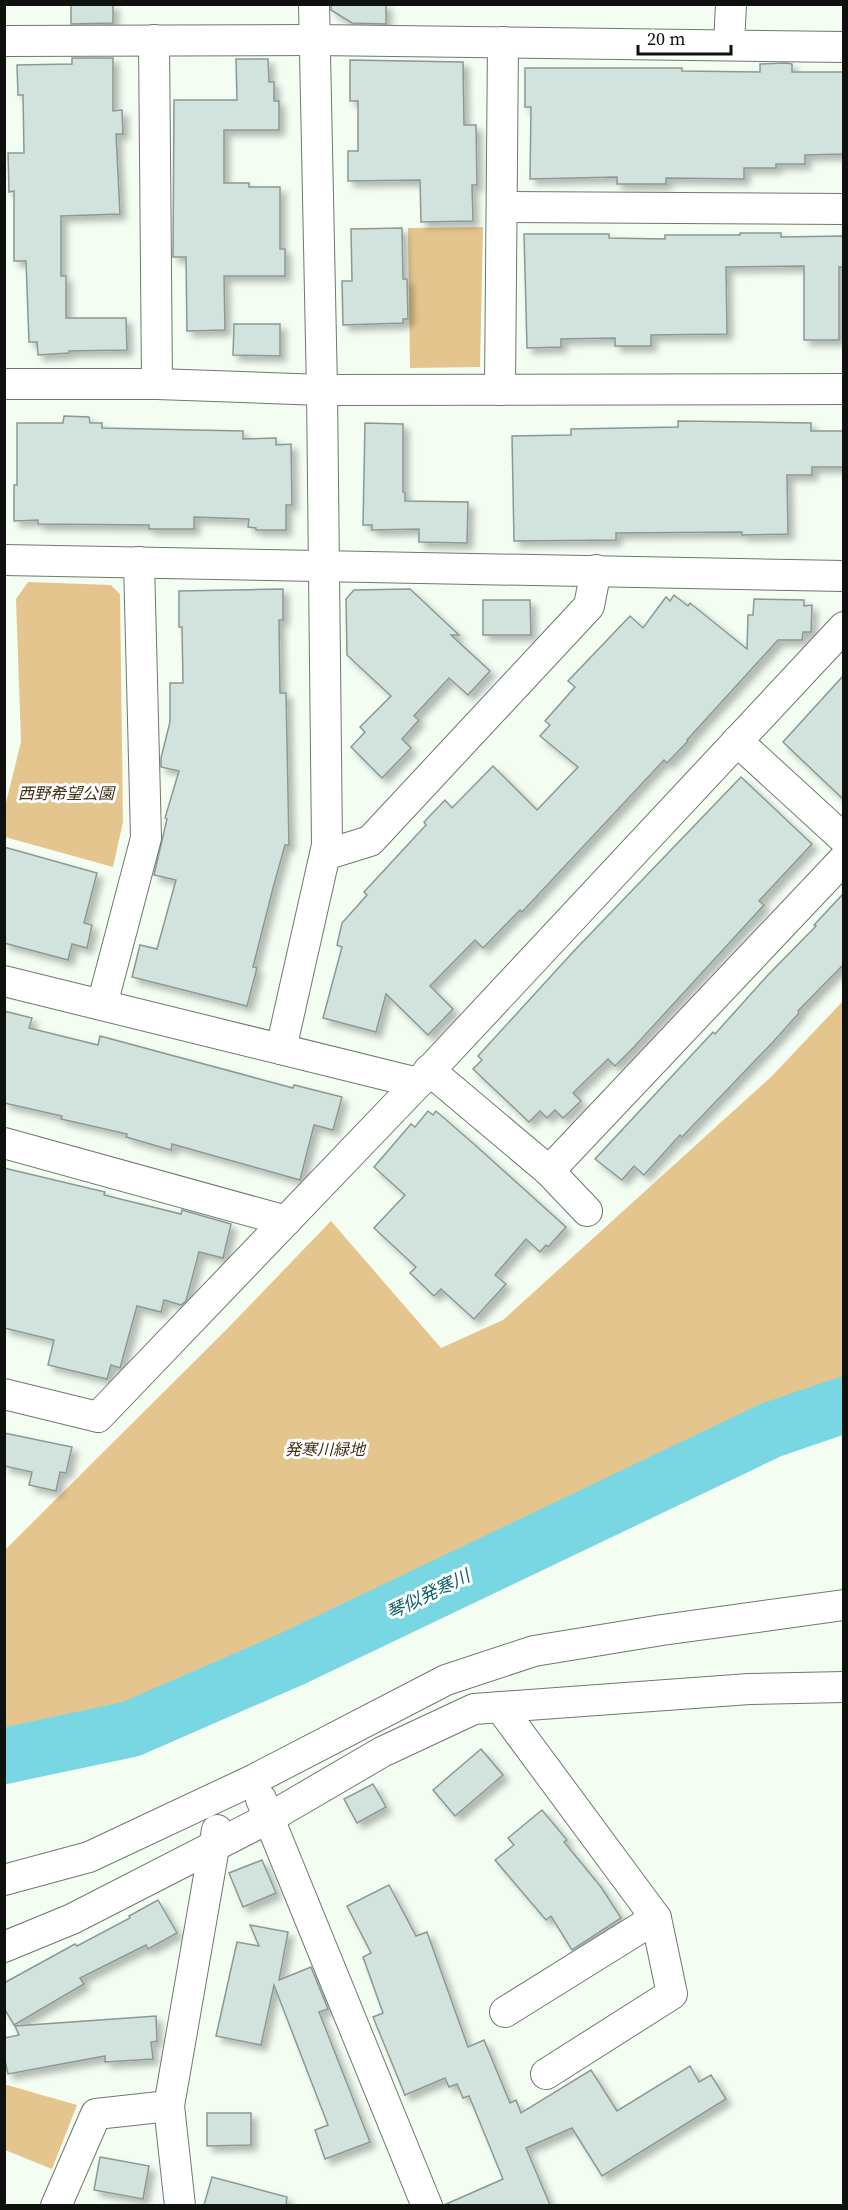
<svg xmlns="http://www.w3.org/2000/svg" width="848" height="2210" font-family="'Source Serif 4','Noto Sans JP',serif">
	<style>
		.green { fill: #e4c58d }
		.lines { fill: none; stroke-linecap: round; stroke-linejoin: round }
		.river { stroke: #78d7e2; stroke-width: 56 }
		.building { fill: #d2e2dd; stroke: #8a9994; stroke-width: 1.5; filter: url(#shadow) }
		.minor-casing { stroke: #6f786e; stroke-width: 32 }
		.minor { stroke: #fff; stroke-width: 30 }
		.labels { text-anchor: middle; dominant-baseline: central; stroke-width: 6; stroke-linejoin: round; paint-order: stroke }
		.park-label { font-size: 16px; font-style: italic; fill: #413215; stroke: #fff }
		.water-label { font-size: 18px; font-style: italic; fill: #0f6169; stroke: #fff }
	</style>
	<defs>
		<filter id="shadow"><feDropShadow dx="5.5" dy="5.5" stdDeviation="3" flood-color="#0004"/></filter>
	</defs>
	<rect width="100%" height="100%" fill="#f3fdf2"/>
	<g class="green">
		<path d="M483,227l-3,140 -70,1 -2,-140z"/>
		<path d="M28,582l83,3 9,9 3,228 -10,45 -108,-30v-30l16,-65 -5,-143z"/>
		<path d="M843,1001v382l-202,89 -396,183 -106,59 -134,22v-186l222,-221 104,-108 110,127 62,-28 268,-243z"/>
		<path d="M7,2085l70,20 -25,64 -47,-19 -1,-63z"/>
	</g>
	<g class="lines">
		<path class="river" d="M4,1756l127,-27 163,-71 477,-228 73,-25"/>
	</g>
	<g class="building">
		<path d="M71,4h42v19l-42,1z"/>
		<path d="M331,4h55v20l-34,-1 -21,-13z"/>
		<path d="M72,58h41v53l9,-1 1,24h-7l4,80 -59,2v60h5v42h60l1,32 -58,1v2l-31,2 -1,-13h-8l-3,-81h-12v-70l-5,1 -1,-39h16l-1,-58h-5l-1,-30 55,-1z"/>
		<path d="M236,59h32l1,23h5v19h5v29h-55v53h25v4h31v62h5v27h-61l1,54 -38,1 -1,-74h-13l1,-157h63z"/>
		<path d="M350,60l113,2 1,63h12l1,60h-5l1,36 -52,1 -1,-42 -72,1v-30h10v-50h-8z"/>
		<path d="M787,63l5,1v8h51v82l-38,1v9h-29v4h-32v11l-78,-1v6h-49v-7l-87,2 1,-72h-6v-39h157v3l78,1v-8z"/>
		<path d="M402,228l1,51h4l1,40h-5v4l-60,2 -1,-44h10l-1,-52z"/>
		<path d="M740,233h41v4l62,-1v31h-4v73h-35v-74l-78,1 1,67 -76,1v11h-36v-8l-54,1v8l-34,1 -3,-114h85v4l56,1v-4h75z"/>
		<path d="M234,324h46v32l-47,-1z"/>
		<path d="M64,416l25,1 1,6h12v5l141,3v8l33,-1v7l15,-1 1,61h-6v25h-30v-2l-8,-1 1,-8 -55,-2v12h-45v-4l-111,-1v-4l-24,1v-36h3v-62h46z"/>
		<path d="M678,421l133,2v8h32v36h-31v8h-25l1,59 -46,1v-3l-126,1v7l-102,1 -2,-105 59,-1v-6l107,-2z"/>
		<path d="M365,423l38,1v68l2,1v8l63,1 -1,41 -48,-1v-13l-47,1v-5h-9z"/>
		<path d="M283,589v31h-4l1,73h6l3,152h-4l-12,43 -20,79 4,1 -10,38 -115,-29 8,-32 17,4 19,-69 -22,-5 13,-56 -2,-1 14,-47 -18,-4v-9l9,-36v-39h13l-1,-56h-3v-36z"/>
		<path d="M410,589l49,46h-8l39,36 -22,24 -19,-17 -35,38 5,4 -17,19 9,9 -29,30 -31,-31 14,-15 -5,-5 31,-31 -44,-41 -1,-56 8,-9z"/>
		<path d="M674,595l14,11 2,-3 57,46 1,-34h5l1,-16 50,1v6l8,-1 -1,27h-8l-1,8h-24l-91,100 1,1 -21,22 -3,-3 -142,152 -2,-2 -37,38 -8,-8 -45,46 23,23 -25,26 -42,-41 -10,38 -53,-14 19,-71 -5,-2 5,-22 25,-28 -3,-3 62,-67 -2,-3 21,-22 7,8 41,-42 44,44 41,-43 -38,-31 10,-11 -5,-4 30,-34 -7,-6 62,-65 13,12 23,-31 4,4z"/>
		<path d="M483,600h47l1,35h-48z"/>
		<path d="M843,676v123l-60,-57z"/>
		<path d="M741,777l71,67 -53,57 5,4 -130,142 -19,19 -7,-7 -35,34 8,8 -18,17 -8,-8 -8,8 -7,-7 -11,11 -56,-53 9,-9 -4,-4 95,-104z"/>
		<path d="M4,847l93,26 -13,50 8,2 -5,23 -15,-4 -4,16 -64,-17z"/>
		<path d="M843,894v71l-45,46 1,2 -26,29 -91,95 -2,-2 -36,40 -10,-9 -12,14 -27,-21 118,-127 2,2 52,-58 49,-50 -2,-1z"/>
		<path d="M4,1011l28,7 -3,10 69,17 2,-9 193,52 1,-3 48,12 -9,33 -19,-5 -14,55 -128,-36 -1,6 -45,-13 1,-3 -66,-15 1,-3 -58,-13z"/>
		<path d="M428,1111l5,4 3,-4 39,34 91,82 -18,20 -2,-2 -6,7 -14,-13 -31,36 11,9 -32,35 -33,-30 -7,7 -24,-23 6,-6 -42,-39 31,-33 -31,-28 37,-43 4,3z"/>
		<path d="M4,1168l101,24 -1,3 77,19 1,-4 49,14 -8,34 -24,-6 -13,49 -5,4 -17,-5 -3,12 -24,-6 -17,62 -9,-3 -4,14 -59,-14 6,-25 -50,-12z"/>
		<path d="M4,1433l68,14 -6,26 -6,-1 -4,19 -27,-6 3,-13 -28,-6z"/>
		<path d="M481,1749l22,26 -48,41 -22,-26z"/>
		<path d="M373,1784l13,23 -29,16 -13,-24z"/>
		<path d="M542,1810l25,30 -3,2 37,45 20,31 -49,32 -21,-34 -5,4 -51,-60 19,-15 -6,-7z"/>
		<path d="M262,1860l14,33 -33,14 -14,-34z"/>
		<path d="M389,1885l27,51 11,-4 41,115 16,-7 26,63 6,-3 5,13 70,-43 26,41 73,-45 9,16 12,-7 15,24 -124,77 -30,-48 -46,20 24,57h-106l59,-26 -34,-83 -6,2 -6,-14 -8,3 -4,-9 -40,17 -32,-78 10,-4 -20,-56 8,-4 -24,-47z"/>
		<path d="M158,1900l19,33 -29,16 -2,-4 -66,33 4,6 -70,41 -10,-17v-25l71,-39 2,2 53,-28 -1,-2z"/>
		<path d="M250,1925l38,7 -9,48 32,-13 17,42 -9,3 51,130 -45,17 -10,-29 13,-5 -54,-140 -13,60 -45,-9 21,-94 22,4z"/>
		<path d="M156,2016l1,25 -6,1 2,17 -48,3v-6l-97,18 -4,-18v-18l15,-3 -4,-9z"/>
		<path d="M207,2113h44v32l-44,1z"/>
		<path d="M100,2157l49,9 -6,33 -49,-9z"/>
		<path d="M212,2177l75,20 -1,8h-82z"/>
	</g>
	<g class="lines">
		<g class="minor-casing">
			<g id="minor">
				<path d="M154,40l3,344"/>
				<path d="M4,41l311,-1 529,7"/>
				<path d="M729,45l2,-41"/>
				<path d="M502,207l342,2"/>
				<path d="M4,384h153l165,6 522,-1"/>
				<path d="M500,390l3,-348"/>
				<path d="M4,560l840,16"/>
				<path d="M737,741l107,98"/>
				<path d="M325,855l45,-14 219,-235 7,-36"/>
				<path d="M4,981l414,102"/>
				<path d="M102,1005l44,-167 -7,-276"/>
				<path d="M281,1049l46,-204 -5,-455 -8,-386"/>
				<path d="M429,1070l120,101 38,40"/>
				<path d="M4,1143l282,78"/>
				<path d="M549,1171l295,-312"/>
				<path d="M4,1394l94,23 320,-334 426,-456"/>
				<path d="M500,1707l156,211 -151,94"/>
				<path d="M261,1799l166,407"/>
				<path d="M4,1880l85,-23 164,-77 193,-100 88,-29 128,-21 182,-25"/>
				<path d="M4,1947l68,-28 197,-101 113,-66 92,-43 275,-20 95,-2"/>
				<path d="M546,2074l126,-80 -16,-76"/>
				<path d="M56,2206l40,-92 73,-8"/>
				<path d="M180,2206l-11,-100 48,-276"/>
			</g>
		</g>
		<use href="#minor" class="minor"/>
	</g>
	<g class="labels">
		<g class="park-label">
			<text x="66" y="793">西野希望公園</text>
			<text x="325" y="1449">発寒川緑地</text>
		</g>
		<g class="water-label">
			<text transform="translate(428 1594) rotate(-26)">琴似発寒川</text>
		</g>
	</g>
	<rect width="848" height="2210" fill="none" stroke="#0e110e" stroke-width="12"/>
	<path d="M638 45v9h93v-9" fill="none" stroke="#0e110e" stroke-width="3"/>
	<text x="647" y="45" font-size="18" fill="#0e110e" stroke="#ffffff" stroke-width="4.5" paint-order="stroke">20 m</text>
</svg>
